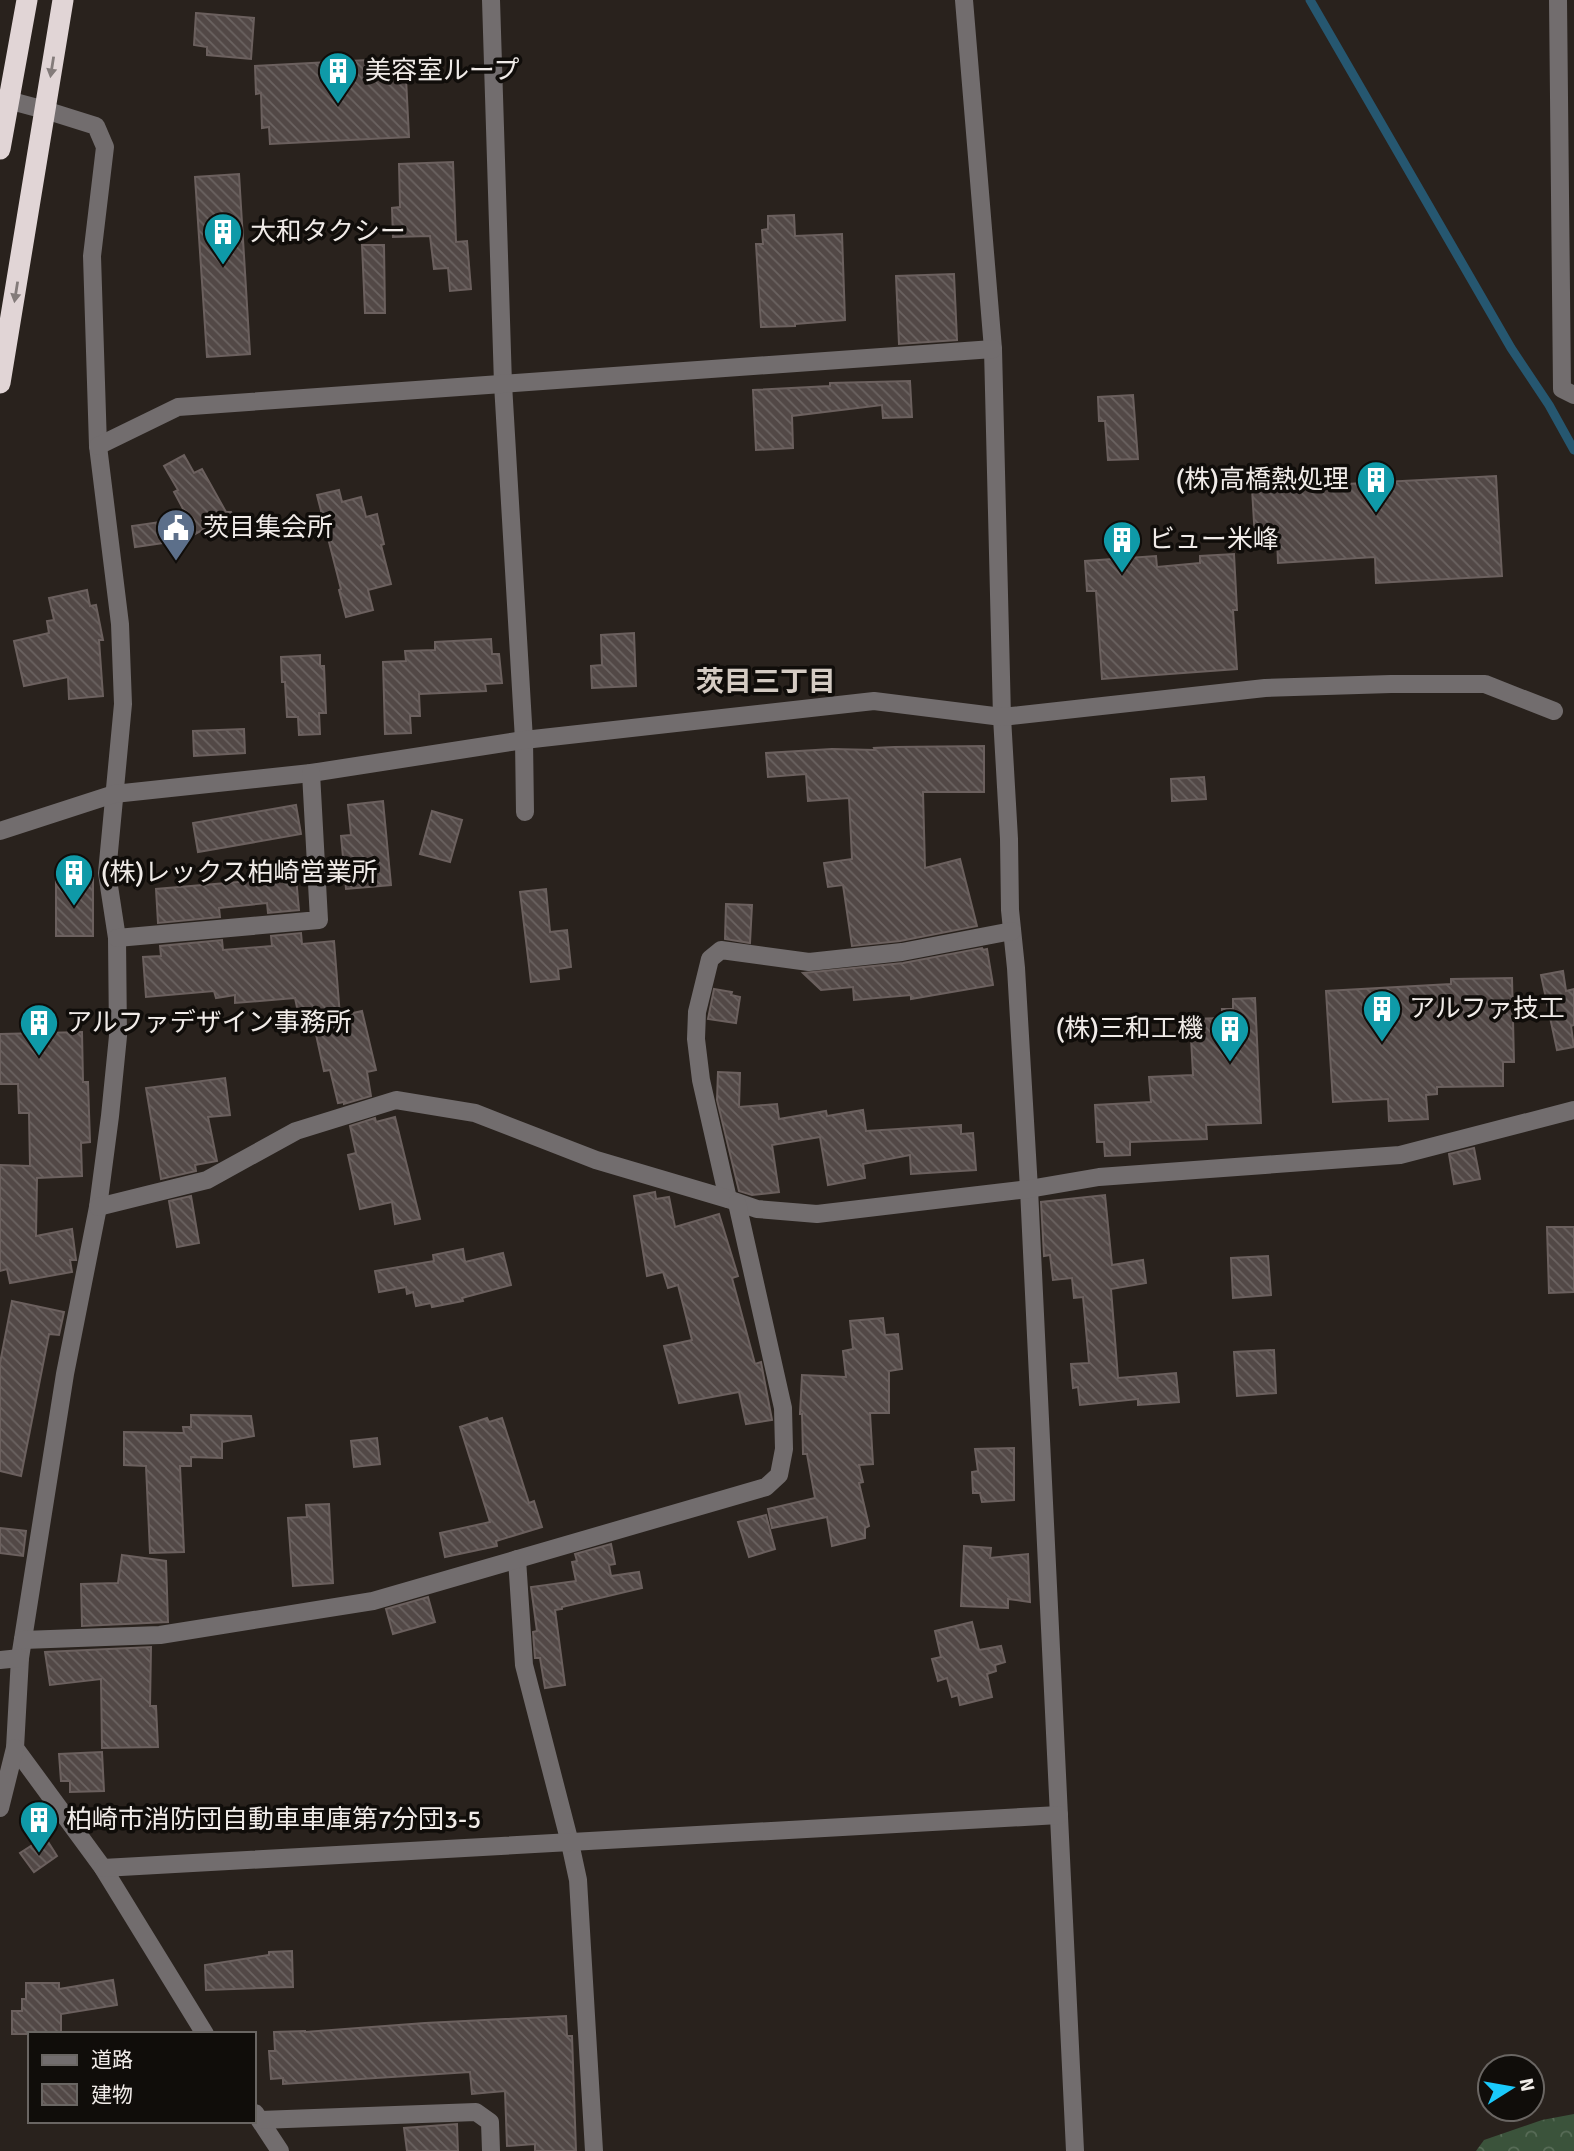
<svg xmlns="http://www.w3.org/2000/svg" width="1574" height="2151" font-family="Signika,'Noto Sans JP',sans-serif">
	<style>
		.forest { fill: url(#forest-crowns) }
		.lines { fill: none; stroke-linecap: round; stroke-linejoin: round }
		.stream { stroke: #265770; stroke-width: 9 }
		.building { fill: url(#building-back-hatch); stroke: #6b605e; stroke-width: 2 }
		.minor { stroke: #726d6e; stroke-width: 18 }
		.highway { stroke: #e1d5d6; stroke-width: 21 }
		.oneway { fill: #837b7a }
		.labels { text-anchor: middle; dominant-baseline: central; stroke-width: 7; stroke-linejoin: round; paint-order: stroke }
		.poi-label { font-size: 26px; fill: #f0ebe8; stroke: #100d0a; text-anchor: start }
		.neighbourhood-label { font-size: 28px; font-weight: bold; fill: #d4cbc3; stroke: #100d0a }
	</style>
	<defs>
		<pattern id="forest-crowns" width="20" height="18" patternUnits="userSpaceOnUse" patternTransform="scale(1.75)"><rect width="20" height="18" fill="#3b533b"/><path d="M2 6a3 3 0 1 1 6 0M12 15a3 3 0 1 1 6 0" fill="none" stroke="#586c57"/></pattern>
		<pattern id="building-back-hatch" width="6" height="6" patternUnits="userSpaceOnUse" patternTransform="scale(1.75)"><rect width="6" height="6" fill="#524846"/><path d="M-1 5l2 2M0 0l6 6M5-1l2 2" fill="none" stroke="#6b6361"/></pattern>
	</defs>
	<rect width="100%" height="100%" fill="#29221d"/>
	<path class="forest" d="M1574,2114v37h-98l8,-11 58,-20z"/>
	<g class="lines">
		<path class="stream" d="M1310,0l201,348 38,57 25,45"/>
	</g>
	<g class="building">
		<path d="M196,13l58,5 -3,41 -44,-4v-8l-13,-2z"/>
		<path d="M405,58l4,79 -139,7 -1,-17 -7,1 -1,-35 -5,1 -1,-28z"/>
		<path d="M453,162l3,80 11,-1 4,48 -21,2 -2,-23 -14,1 -4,-33 -37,1 -1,-29 8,-1 -1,-43z"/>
		<path d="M239,174l11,180 -43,3 -12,-180z"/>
		<path d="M794,215l1,21 47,-2 3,86 -50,4v2l-34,1 -5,-83h7l-1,-14 6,-1v-13z"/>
		<path d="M362,245h22l1,68h-20z"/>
		<path d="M954,274l3,66 -58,4 -3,-68z"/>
		<path d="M910,381l2,36 -29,1 -1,-13 -90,11 1,32 -37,2 -3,-60 77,-4v-3z"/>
		<path d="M1133,395l5,64 -30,1 -3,-39h-6l-1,-24z"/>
		<path d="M184,455l10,18 8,-4 24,43h5l1,2 -48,26 -49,7 -3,-21 56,-8 -14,-26 4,-2 -14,-24z"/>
		<path d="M1496,476l6,100 -126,7 -1,-26 -97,6 -1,-25 -22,1 -3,-50z"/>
		<path d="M339,490l3,12 19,-5 5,20 11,-3 7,30 -3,1 10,39 -23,6 5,20 -27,7 -7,-27 2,-1 -24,-94z"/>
		<path d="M1234,554l3,56h-4l4,59 -135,10 -6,-88h-9l-2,-30 71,-5 1,11 43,-4v-7z"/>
		<path d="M87,590l3,16 6,-1 7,35h-4l4,56 -34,3 -1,-22 -44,9 -10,-45 35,-8 -2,-12 7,-1 -5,-22z"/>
		<path d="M634,633l2,53 -44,2 -1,-22 11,-1 -1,-30z"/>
		<path d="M491,639l1,15h7l3,29 -17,1 1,7 -67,3 1,22h-10l1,17 -26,1 -2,-72 23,-1 -1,-10 30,-1v-8z"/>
		<path d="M320,655v11h4l2,47h-7l1,21 -21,1 -1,-18h-11l-2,-35h-3l-1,-25z"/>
		<path d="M244,729l1,24 -51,3 -1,-25z"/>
		<path d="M984,746v46h-61l2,76 35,-9 17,67 -77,15 -48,5 -9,-61 -15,2 -4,-24 28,-4 -3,-61 -41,3 -2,-27 -38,3 -2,-24 66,-4 43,1 -1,-2 20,-1z"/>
		<path d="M1204,777l2,22 -34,2 -1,-22z"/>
		<path d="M383,801l8,84 -45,4 -5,-53 10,-1 -3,-30z"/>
		<path d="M296,805l5,29 -103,18 -5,-29z"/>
		<path d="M432,811l30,9 -12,42 -30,-8z"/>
		<path d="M296,877l3,33 -31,3 -1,-10 -48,5 1,9 -62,6 -2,-34z"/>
		<rect x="56" y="878" width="37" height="58"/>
		<path d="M546,889l4,43 17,-2 4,37 -13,2 1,10 -28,3 -11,-90z"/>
		<path d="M726,904l26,1 -2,38 -25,-4z"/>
		<path d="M301,933l1,11 32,-3 6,75 22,-5 14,59 -9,2 4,24 -27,8v-2l-6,1 -8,-33 -6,1 -9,-41 -7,2 -1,-8 -6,2 -6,-28 -60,5v-8l-19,3 -2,-7 -68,6 -3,-40 18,-1 -1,-10 62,-6 1,10 49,-4 -1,-10z"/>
		<path d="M982,948l1,2 4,-1 6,36 -82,14v-4l-57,5 -1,-13 -32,3 -18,-17 100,-10z"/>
		<path d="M1563,971l3,20 8,-2v36l-3,1 3,21 -17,3 -16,-75z"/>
		<path d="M1512,978l2,84h-11v24l-66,1v7l-11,1 2,24 -39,2 -1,-22 -55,3 -7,-111 125,-7v-5z"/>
		<path d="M714,989l18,3 -1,3 9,2 -4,26 -28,-4z"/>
		<path d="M1255,998l6,125 -55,2 1,14 -77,3v13l-25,1 -1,-14h-7l-2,-37 56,-3 -2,-25 44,-2 -3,-56 33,-1 -1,-9h11v-10z"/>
		<path d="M82,1032l1,50h5l2,60 -9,1 1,33 -45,2 -1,58 36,-7 4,31h-6l2,12 -62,11 -3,-14 -7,2v-106l30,1 -1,-53h-10l-1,-29h-18v-50z"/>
		<path d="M718,1072l22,1 -1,34 38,-3 2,15 47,-8 1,5 36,-6 3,21 95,-6v9l12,-1 3,37 -65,4 -1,-19 -47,9 2,14 -37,7 -8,-48 -48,8 7,47 -27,3 -13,-4 -22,-91z"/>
		<path d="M225,1078l5,37 -22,2 9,44 -22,4 1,6 -35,8 -15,-91z"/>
		<path d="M395,1117l25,102 -25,5 -3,-22 -32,7 -12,-54 8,-2 -6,-27 25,-8 1,4z"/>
		<path d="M1474,1148l6,31 -26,5 -5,-30z"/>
		<path d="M655,1192l1,7 13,-2 6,30 44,-13 19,62 -6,2 23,86 6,-2 11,58 -26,4 -7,-32 -60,11 -15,-57 28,-6 -14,-55 -10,3 -5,-16 -16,4 -13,-80z"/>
		<path d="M1105,1195l7,70 31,-5 3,23 -35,6 7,89 58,-5 3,29 -41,3v-6l-58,6 -2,-18 -5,1 -2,-24 18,-1 -6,-66 -9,1 -2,-20 -19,2 -3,-25 -6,1 -3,-54z"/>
		<path d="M191,1196l8,47 -22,4 -8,-46z"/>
		<path d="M1547,1227h27v65l-25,1z"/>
		<path d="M463,1249l2,13 38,-9 8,32 -49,13 1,3 -31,6 -1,-4 -15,3 -3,-14 -6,2 -1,-7 -27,5 -4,-21 59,-10 -1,-6z"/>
		<path d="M1268,1256l3,39 -38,3 -2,-40z"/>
		<path d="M12,1301l52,11 -5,23 -10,-1 -28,142 -21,-5v-108z"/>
		<path d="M883,1318l2,17 13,-1 4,35 -13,2v42h-19l3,51 -14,1 4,17 -4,1 10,43 -4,2v10l-33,8 -5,-29 -55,11 -4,-19 47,-11 -8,-44h-4l-1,-40h-2l2,-39 44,2 -3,-26 10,-2 -3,-28z"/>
		<path d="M1274,1350l2,43 -39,3 -3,-44z"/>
		<path d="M191,1415l60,1 3,20 -32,6v16l-31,-1v9h-11l4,86 -34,1 -4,-87 -22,-1v-33l60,1 -1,-6h8z"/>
		<path d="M487,1418l2,4 13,-4 27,85 5,-2 8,26 -46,14 1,5 -52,11 -5,-24 50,-11 -30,-95z"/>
		<path d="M377,1438l3,26 -26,3 -3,-26z"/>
		<path d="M1014,1448v52l-32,2 -2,-9h-7l-1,-21 6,-1 -3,-22z"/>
		<path d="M329,1504l4,79 -40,3 -5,-68 19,-1 -1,-12z"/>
		<path d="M766,1515l9,34 -26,8 -11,-35z"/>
		<path d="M0,1528l26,3 -3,25 -23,-3z"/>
		<path d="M611,1544l4,20 -6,1 2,11 28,-4 3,16 -80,19v2l-7,1 10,75 -20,3 -5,-30h-5l-2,-26 4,-1 -6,-44 45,-6 -4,-19 5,-1 -2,-7z"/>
		<path d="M964,1546l27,2 -1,10 38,-4 2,48 -22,-3v9l-47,-2z"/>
		<path d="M122,1555l44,6 2,61 -86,4 -1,-42 37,-1z"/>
		<path d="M428,1597l7,25 -42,12 -7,-25z"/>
		<path d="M972,1622l7,28 22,-4 4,16 -10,3 1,6 -9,3 5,23 -32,8 -2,-10 -6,2 -5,-19 -9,3 -6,-22 9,-2 -6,-26z"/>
		<path d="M151,1647l-1,59h6l2,41 -56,1 -1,-69 -51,6 -5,-33z"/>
		<path d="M102,1752l2,39 -34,1v-11h-9l-2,-27z"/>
		<path d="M45,1837l12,19 -23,16 -14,-19z"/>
		<path d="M292,1951l1,36 -87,3 -1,-25 64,-10v-3z"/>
		<path d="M113,1980l4,25 -56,9v20h-49v-23h10v-12h4v-16h33v6z"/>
		<path d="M566,2016l1,20h5l4,115h-41v-7l-28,2 -2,-55 -33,3 -2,-22 -187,12v-6l-12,1 -2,-28h6l-1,-19 31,-1v1l120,-9z"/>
		<path d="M457,2124l1,27h-51l-3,-23z"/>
	</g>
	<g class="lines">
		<g class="minor">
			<path d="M491,0l12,384 21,356 1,72"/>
			<path d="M964,0l29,349 9,368 7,122 1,71 6,58 13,221 46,962"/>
			<path d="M1558,0l4,389 12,6"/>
			<path d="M0,98l45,12 51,16 9,21 -13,109 6,190 22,178 3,80 -16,169 10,65 1,98 -8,80 -12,91 -33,167 -45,284 -5,90 88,120 102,166"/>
			<path d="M98,446l80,-39 815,-58"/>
			<path d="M0,831l114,-37 197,-21 213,-33 350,-39 128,16 263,-29 126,-4h94l69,27"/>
			<path d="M117,938l202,-18 -8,-147"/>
			<path d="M728,1199l-27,-119 -5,-41 1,-27 13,-53 11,-9 88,12 93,-10 110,-21"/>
			<path d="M98,1207l109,-27 89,-49 100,-31 79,13 121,47 132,39 29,10 60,5 212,-25 70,-12 301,-22 174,-45"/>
			<path d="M517,1559l7,106 46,178 8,37 16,271"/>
			<path d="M23,1640l137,-5 213,-34 393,-114 13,-12 5,-26 -1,-41 -46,-205"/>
			<path d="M0,1660l20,-2"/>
			<path d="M0,1808l15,-60"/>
			<path d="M103,1868l956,-53"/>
			<path d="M255,2113l25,38"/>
			<path d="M260,2120l216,-8 14,10 1,29"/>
		</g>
		<g class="highway">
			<path d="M0,149l27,-149"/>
			<path d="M0,383l63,-383"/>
		</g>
	</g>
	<defs><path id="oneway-solid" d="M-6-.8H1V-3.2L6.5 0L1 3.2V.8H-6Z" transform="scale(1.75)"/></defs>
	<g class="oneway">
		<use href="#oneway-solid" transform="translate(52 67) rotate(99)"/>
		<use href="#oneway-solid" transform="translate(16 292) rotate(99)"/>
	</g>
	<defs>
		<g id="building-pin" transform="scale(2.0125)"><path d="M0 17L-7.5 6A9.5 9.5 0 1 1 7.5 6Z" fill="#0f9aa8" stroke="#100d0a"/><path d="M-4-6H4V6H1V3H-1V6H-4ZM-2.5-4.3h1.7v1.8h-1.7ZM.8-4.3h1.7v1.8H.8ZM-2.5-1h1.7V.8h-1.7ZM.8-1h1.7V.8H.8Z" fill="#fff"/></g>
		<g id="civic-pin" transform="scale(2.0125)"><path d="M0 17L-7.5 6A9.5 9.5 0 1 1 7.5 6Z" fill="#5c6f8a" stroke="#100d0a"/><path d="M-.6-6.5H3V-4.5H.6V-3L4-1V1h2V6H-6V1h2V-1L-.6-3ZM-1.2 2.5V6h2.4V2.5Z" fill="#fff"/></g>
	</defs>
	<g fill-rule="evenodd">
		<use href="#building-pin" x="338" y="71"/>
		<use href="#building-pin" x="223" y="232"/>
		<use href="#building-pin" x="1376" y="480"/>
		<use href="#civic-pin" x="176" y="528"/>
		<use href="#building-pin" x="1122" y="540"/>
		<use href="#building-pin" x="74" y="873"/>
		<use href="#building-pin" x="1382" y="1009"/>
		<use href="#building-pin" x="39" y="1023"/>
		<use href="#building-pin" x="1230" y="1029"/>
		<use href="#building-pin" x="39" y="1820"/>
	</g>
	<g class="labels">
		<g class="poi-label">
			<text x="365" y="71">美容室ループ</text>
			<text x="250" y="232">大和タクシー</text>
			<text x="1349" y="480" text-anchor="end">(株)高橋熱処理</text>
			<text x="203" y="528">茨目集会所</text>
			<text x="1149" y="540">ビュー米峰</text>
			<text x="101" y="873">(株)レックス柏崎営業所</text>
			<text x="1409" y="1009">アルファ技工</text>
			<text x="66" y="1023">アルファデザイン事務所</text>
			<text x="1203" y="1029" text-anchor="end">(株)三和工機</text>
			<text x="66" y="1820">柏崎市消防団自動車車庫第7分団3-5</text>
		</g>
		<g class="neighbourhood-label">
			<text x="766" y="682">茨目三丁目</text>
		</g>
	</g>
	<rect x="28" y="2032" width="228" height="91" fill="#100d0a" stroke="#6a6663" stroke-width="2"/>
	<rect x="42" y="2055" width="35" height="10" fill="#726d6e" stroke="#6a6663" stroke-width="2"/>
	<text x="91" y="2067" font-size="21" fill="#f0ebe8">道路</text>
	<rect x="42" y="2084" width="35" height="21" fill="url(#building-back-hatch)" stroke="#6a6663" stroke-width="2"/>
	<text x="91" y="2102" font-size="21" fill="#f0ebe8">建物</text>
	<g transform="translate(1511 2088) rotate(79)"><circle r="33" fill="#100d0a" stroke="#6a6663" stroke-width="2"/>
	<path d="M0-5L12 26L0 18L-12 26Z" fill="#1acafc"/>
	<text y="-10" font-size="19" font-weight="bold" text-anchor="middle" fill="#f0ebe8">N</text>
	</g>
</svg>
